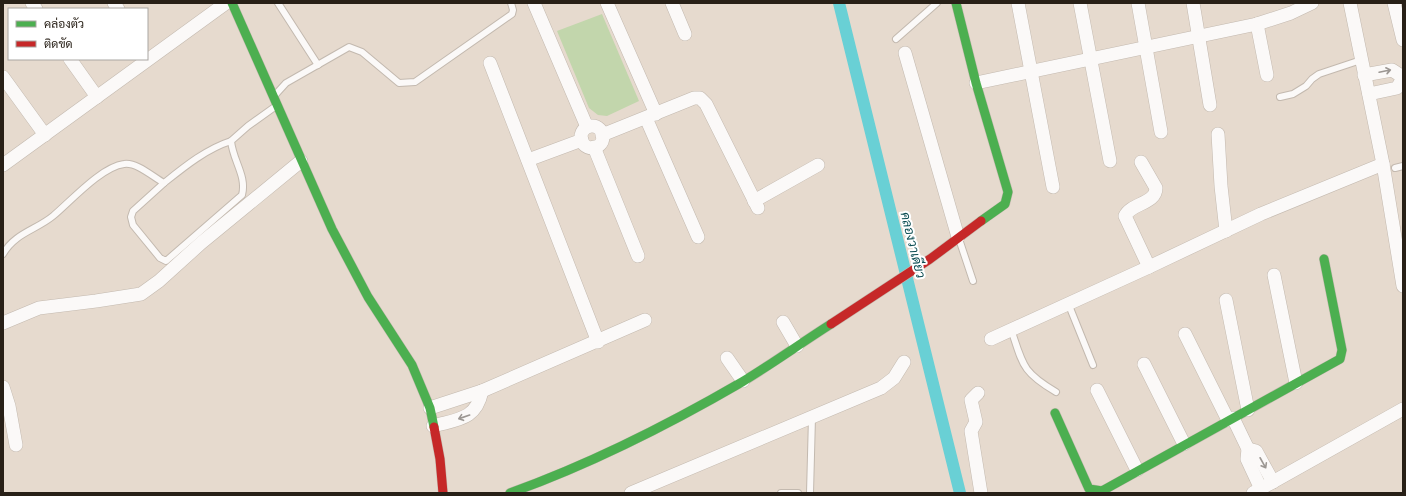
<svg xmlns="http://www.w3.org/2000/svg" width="1406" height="496" font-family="'Roboto Condensed',Sarabun,sans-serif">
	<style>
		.green { fill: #c2d6ac }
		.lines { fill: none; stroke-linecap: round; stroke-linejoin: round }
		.canal { stroke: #69d0d5; stroke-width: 12 }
		.lane-casing { stroke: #c3b9af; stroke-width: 8 }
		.street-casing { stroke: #c3b9af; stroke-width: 14 }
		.fast-casing { stroke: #c3b9af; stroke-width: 10 }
		.jam-casing { stroke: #c3b9af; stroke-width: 10 }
		.lane { stroke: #fbf9f8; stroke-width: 6 }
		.street { stroke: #fbf9f8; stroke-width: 13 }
		.fast { stroke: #4caf50; stroke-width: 9 }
		.jam { stroke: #c62828; stroke-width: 9 }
		.oneway { stroke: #9c9793 }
		.labels { text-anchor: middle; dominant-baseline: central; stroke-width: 4; stroke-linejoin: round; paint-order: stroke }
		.water-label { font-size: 13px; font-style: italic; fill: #0c4d52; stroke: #fff }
	</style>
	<rect width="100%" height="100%" fill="#e6dace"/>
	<path class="green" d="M602,14l37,87 -32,15 -9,-1 -9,-7 -32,-77z"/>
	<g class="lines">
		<path class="canal" d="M839,3l121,490"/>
		<g class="lane-casing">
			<g id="lane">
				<path d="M278,3l40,62"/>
				<path d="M896,39l41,-36"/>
				<path d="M276,94l10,-11 63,-36 13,5 37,31 16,-1 97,-68 1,-4 -2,-7"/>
				<path d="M1280,97l13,-3 13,-8 6,-7 7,-5 42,-14"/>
				<path d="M1395,168l8,-2"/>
				<path d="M164,183l-31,28 -2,6 2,8 27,33 6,3 76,-66c5,-19 -9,-34 -11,-54l17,-15 28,-20"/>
				<path d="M959,239l14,42"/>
				<path d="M3,254c12,-21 33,-24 50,-38 18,-15 48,-49 71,-52 13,-2 29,13 40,19 20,-16 42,-34 67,-42"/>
				<path d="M1068,303l25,62"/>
				<path d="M1011,329c12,36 11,43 45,63"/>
				<path d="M781,493h17"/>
				<path d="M810,493l2,-76"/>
			</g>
		</g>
		<g class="street-casing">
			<g id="street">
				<path d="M32,3l4,6"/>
				<path d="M114,3l4,6"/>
				<path d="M534,3l53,124"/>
				<path d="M607,3l49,111"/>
				<path d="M672,3l13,31"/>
				<path d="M1018,3l35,184"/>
				<path d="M1080,3l30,158"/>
				<path d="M1138,3l23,129"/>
				<path d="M1193,3l17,102"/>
				<path d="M1350,3l33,161 20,122"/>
				<path d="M1394,3l9,37"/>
				<path d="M1257,24l10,51"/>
				<path d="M905,53l53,184"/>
				<path d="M70,59l27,38"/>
				<path d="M490,63l108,279"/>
				<path d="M1364,75l28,-5 11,7"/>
				<path d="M3,77l42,58"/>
				<path d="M976,83l281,-59 34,-11 21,-10"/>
				<path d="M1369,94l28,-6 6,-10"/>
				<path d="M646,118l52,119"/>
				<circle cx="592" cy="137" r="11"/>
				<path d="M1218,134l3,52 5,45"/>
				<path d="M602,135l92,-37h6l6,6 52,104"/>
				<path d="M594,147l44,109"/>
				<path d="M528,160l54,-20"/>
				<path d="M1141,162l15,26c0,16 -25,15 -31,28l24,51"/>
				<path d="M3,165l223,-162"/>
				<path d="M754,201l64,-36"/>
				<path d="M1274,275l22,108"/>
				<path d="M1226,300l22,110"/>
				<path d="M783,322l14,24"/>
				<path d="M3,323l36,-15 57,-7 45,-7 18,-13 42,-38 100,-82"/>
				<path d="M1185,334l43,86"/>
				<path d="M991,339l158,-72 112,-53 122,-50"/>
				<path d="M727,358l16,23"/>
				<path d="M1144,364l40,80"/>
				<path d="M3,387l6,19 7,39"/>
				<path d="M1097,390l40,80"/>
				<path d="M978,393l-7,7 5,22 -5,9 10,62"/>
				<path d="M430,408l52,-17 163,-71"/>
				<path d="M1233,418l15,31 -1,10 14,30"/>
				<path d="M433,426c25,-7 43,-6 49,-35"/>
				<path d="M1248,449l8,2 17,31"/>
				<path d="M631,493l250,-105 13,-10 10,-16"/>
				<path d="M1253,493l150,-84"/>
			</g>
		</g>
		<g class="fast-casing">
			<g id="fast">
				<path d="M232,3l100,226 36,68 44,68 18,43 4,19"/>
				<path d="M956,3l20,80 32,109 -3,12 -24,17"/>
				<path d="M1055,413l34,76 13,2 238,-132 2,-9 -18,-91"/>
				<path d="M510,493c81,-29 158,-68 232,-111 30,-18 59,-39 89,-58"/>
			</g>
		</g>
		<g class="jam-casing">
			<g id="jam">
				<path d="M831,324l99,-65 51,-38"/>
				<path d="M434,427l6,32 3,34"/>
			</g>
		</g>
		<use href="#lane" class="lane"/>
		<use href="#street" class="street"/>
		<use href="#fast" class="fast"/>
		<use href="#jam" class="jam"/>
	</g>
	<defs><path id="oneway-shaft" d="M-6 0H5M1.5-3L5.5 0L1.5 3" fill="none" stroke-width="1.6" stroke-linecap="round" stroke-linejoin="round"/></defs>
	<g class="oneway">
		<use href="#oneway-shaft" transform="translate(1385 71) rotate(-12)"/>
		<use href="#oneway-shaft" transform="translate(464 417) rotate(161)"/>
		<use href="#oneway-shaft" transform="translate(1263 463) rotate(61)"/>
	</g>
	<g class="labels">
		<g class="water-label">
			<text transform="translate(913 245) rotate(76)">คลองวาเดียว</text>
		</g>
	</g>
	<rect width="1406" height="496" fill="none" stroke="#282017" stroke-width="8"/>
	<rect x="8" y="8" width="140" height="52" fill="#ffffff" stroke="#a9a6a2"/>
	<rect x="16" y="21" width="20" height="6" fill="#4caf50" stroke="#a9a6a2"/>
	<text x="44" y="28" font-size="12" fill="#282017">คล่องตัว</text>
	<rect x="16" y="41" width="20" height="6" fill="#c62828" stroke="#a9a6a2"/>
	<text x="44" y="48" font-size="12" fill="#282017">ติดขัด</text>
</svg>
